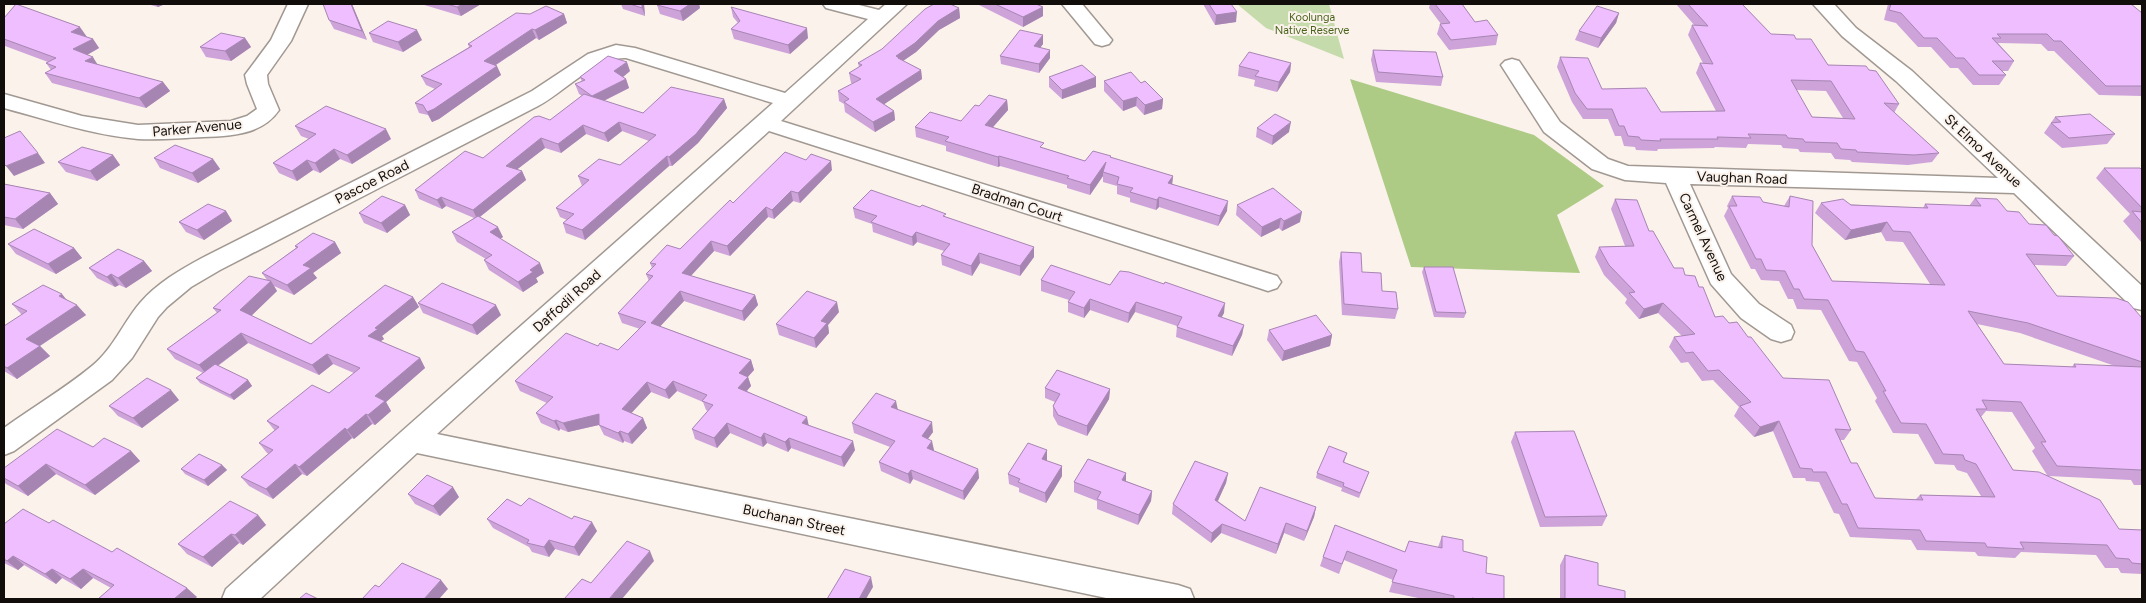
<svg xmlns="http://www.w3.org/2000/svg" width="2146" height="603" font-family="Figtree,sans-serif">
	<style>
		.green { fill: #c6dbac }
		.forest { fill: #adcb85 }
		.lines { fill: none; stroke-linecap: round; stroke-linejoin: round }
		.street-casing { stroke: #a19892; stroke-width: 3 }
		.street { fill: #fff; fill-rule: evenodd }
		.wall { fill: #cda3da; fill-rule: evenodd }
		.shaded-wall { fill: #a785b2 }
		.building { fill: #eebefe; stroke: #a785b2; fill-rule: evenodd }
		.labels { text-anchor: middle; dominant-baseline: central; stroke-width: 4; stroke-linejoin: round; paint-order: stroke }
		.far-park-label { font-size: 11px; fill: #476219; stroke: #fbf2ec }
		.street-label { font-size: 14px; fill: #100d0b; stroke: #fbf2ec }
	</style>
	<rect width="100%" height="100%" fill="#fbf2ec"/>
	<path class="green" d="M1237,4h92l15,55 -78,-31z"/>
	<path class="forest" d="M1350,79l184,56 70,51 -47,29 23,58 -169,-6z"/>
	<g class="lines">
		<g class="street-casing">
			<g id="street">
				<path d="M288,4h20l-17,37 -24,34 1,9 11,26c-17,25 -48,26 -76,27 -22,1 -43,3 -65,2 -46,-4 -90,-19 -134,-31v-14l78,22 56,9 93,-4 16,-5 10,-7 -10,-25 -2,-9 26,-35z"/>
				<path d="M823,4h32l24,6 7,-6h21l-126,117 496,155 4,6 -4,6 -9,3 -9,-3 -490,-157 -332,303 741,151 12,4 4,10h-83l-694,-146 -157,146h-38l4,-10 175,-157 372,-329 -147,-45c-29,-2 -63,35 -88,48 -106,55 -212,109 -318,164l-29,17 -24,20 -9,10 -26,41 -20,22 -98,71 -10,4v-27c29,-21 60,-39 88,-62 21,-17 31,-43 48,-63 17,-20 40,-33 62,-45l330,-167 56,-37 28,-9 19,3 150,45 83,-74 -42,-11z"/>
				<path d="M1062,4h20l30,36 -3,4 -7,2 -7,-2z"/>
				<path d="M1813,4h21l22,24 56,43 230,215v24l-9,-2 -119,-115 -324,-9 41,90 28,30 32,21 3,7 -3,7 -10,3 -10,-3 -30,-21 -30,-34 -45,-101 -41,-3 -33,-11 -48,-37 -43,-67 4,-4 7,-2 7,2 41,61 48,37 20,7 370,12 -102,-97 -54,-45z"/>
			</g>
		</g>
		<use href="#street" class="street"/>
	</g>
	<g class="wall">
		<path d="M147,4h18l-7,3z"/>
		<path d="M352,4l15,36 -33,-11 -5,-9z"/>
		<path d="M421,4h60l-20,12z"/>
		<path d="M621,4h23l1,12 -22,-7z"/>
		<path d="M659,4h40l1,4 -17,13 -23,-7 -3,-9z"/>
		<path d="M977,4h60l6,3v9l-20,11z"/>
		<path d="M1203,4h28l5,18 -21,3z"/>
		<path d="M1430,4h32l13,18 23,13 -2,10 -47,5 -12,-16 3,-10h1l-12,-16z"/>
		<path d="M1676,4h66l29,30 25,5 32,26 41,5 30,34 -5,9 45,40 -7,9 -24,3 -56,-3 -2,-2 -15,-1 -4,-6 -31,-1 -2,-3 -15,-1 -2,-3 -33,-1 -2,4 -31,-1 -1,1 -56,1 -1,2 -21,-1 -1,-3 -11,-1 -3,-10h-6l-7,-17h-25l-11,-17 -15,-35 3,-10 42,32 59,23 55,-1 -20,-38 4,-10h3l-15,-28 4,-10 3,1zM1796,90l30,1 17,27 -31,-1z"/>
		<path d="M1888,4h243l11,9v83l-43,-1 -45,-44h-6l-7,-7 -43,-1 16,18 -6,10h-7l5,4 -7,10h-26l-15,-17h-8l-19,-21h-13l-22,-24 -12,-3z"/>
		<path d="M731,7l77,31 -18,16 -56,-15 -3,-10 7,-6 -5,-6z"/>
		<path d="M959,8l1,10 -21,12 -23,22 -13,9 18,9 1,9 -38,25 10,7 1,9 -20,12 -30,-20 -1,-8 -5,-3 -1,-10 15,-7 -2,-1 -2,-10 10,-6 -1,-4z"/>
		<path d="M1619,13l-3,10 -18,25 -23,-8 4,-9z"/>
		<path d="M530,14h34l3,9 -28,17 -3,-2 -40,27 5,10 -62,44 -7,3 -4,-7 -9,-2 -4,-10 20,-14 -9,-4 -5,-9 48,-29 -1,-3z"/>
		<path d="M4,18l83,19 6,2 6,9 -12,7 11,10 65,17 7,9 -24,17 -94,-25 -7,-10 6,-3 -5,-7 2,-1 -43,-16 -1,1z"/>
		<path d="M369,33l53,7 -19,12 -30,-10z"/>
		<path d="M1043,35v9l-3,3 10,11 -11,15 -38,-9 -1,-8z"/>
		<path d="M245,38l6,9 -20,14 -25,-4 -6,-10z"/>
		<path d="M1373,50l70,27 -2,9 -65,-4 -5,-22z"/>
		<path d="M1291,63l-1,9 -13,20 -23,-6 1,-6 -17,-4 1,-10z"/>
		<path d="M630,71l-7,6 3,2 3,9 -25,13 39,12 81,-14 3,9 -29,35 -26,23h-3l-84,74 -19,-7 -3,-10 4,-3 -7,-3 -4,-9 26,-22 -4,-10 42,-11 29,-24 -27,-10 -14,11 -22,-8 -25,19 -16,-5 -28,21 5,2 4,9 -46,37 23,20 -3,2 44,34 -8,5 2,4 -15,10 -34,-22 -5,-10 2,-1 -29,-17 -5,-10 22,-14 -28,-12 -4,3 -23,-10 -4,-9 68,-32 67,-38 32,-24 -3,-2 -4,-10 7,-2 -2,-5z"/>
		<path d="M1049,77h47v10l-34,12 -13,-12z"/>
		<path d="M1104,81l37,2 22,16 -1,10 -18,6 -8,-9 -13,5 -19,-20z"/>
		<path d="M1007,100l1,10 -16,18 52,20 41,13 26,-5v2l62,18 -1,8 55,27 -9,15 -59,-19 -3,3 -26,-8v-4l-13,-4v-8l-14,-4v-6l-13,19 -23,-7v-3l-67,-19 -2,1 -52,-16v-5l-30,-9 -1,-10 46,-6 18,-15z"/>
		<path d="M2055,117l60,17 -8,10 -45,4 -18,-15z"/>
		<path d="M295,126l96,13 -39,25 -12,-5 -20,14 -7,-3 -16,11 -18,-8 -6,-10 36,-24 -8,-3z"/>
		<path d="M1257,128l32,4 -17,13 -16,-8z"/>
		<path d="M113,155l7,10 -23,16 -31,-9 -8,-10z"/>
		<path d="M154,158l59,1 7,10 -22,14 -38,-15z"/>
		<path d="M2104,168l38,2v73l-19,-22 7,-7 -34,-36z"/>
		<path d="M832,170l-32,33 -7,-2 -19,18 -6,-2 -38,39 -16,-5 -23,25 64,19 3,10 -14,16 -60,-20 -24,25 91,34 3,10 -6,7 3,9 -4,5 108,59 -11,17 -53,-19 -3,4 -21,-9 -4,4 -33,-14 -13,15 -22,-9 -3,-10 16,-18 -2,-1 -3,-8 -26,-11 -8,8 -18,-7 -20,21 12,5 4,10 -15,16 -8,-3 -1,2 -19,-8 -5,-10 -31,7 -8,-3 -1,2 -18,-8 -5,-10 11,-10 -27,-12 -5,-10 83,-35 20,4 22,-21 -18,-6 -4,-10 31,-32 -3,-7 6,-6 -2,-5 30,-14 53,-46z"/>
		<path d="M4,184l46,9 8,11 -35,25 -19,-4z"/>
		<path d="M1732,196l52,10 6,-10 22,49 20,36 98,3 -27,-42 -17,-1 -5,-9 -36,8 -30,-27 6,-10 102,5 2,-4 44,2 6,-8 32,13 22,13 25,11 20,21 -8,10 -32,-1 23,31 85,22v167h-8l-3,-5 -83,-4 71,53 23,1v44l-21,-1 -3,-5h-13l-9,-13 -75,-3 -6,6 -37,-2 -3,-4 -58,-2 -6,-10 -61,-3 -11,-23 -5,-1 -15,-31 -13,-1 -1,-3h-12l-20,-47 -19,6 -20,-21 5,-9 -26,-27 -11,1 -14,-19 -7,1 -12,-16 5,-10 8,-1 -24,-23 -19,6 -14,-16 2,-4 -23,-24 -9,-18 4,-10 26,-1 -14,-37 4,-10 34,32 25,37 11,7 14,12 16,30 14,6 19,14 35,41 68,52 -7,10h-4l11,23 24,35 40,2 5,-5 61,1 -14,-23 -10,-3 -3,-5 -19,-1 -17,-30 -25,-1 -18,-32 2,-3 -20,-36 -8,-1 -28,-51 -24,-1 -4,-10h-5l-9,-18 -18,-1 -6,-11h-4l-27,-53 4,-8 -1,-2zM1977,324l43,9 95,33 -41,-2 -2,3 -68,-3zM1986,411l26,1 23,36 -3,3 15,24 -34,-5 -32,-53z"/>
		<path d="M405,205l5,10 -23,18 -23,-10 -5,-10z"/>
		<path d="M1237,205l63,17 -18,9 -3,-3 -18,9 -25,-22z"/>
		<path d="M853,208l93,9 88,40 -14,19 -40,-13 -8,13 -30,-11 -1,-10 3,-4 -27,-9 -4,4 -40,-14 -1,-8 -17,-6z"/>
		<path d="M226,211l6,10 -28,19 -18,-8 -7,-10z"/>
		<path d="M335,242l6,11 -28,20 4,5 -23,17 -20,-9 3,5 -26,25 60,28 102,-47 6,10 -37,29 2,3 -4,2 40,17 5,10 -39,34 5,9 -16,14 -3,-1 -18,15 -2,-1 -45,38 -5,-2 -29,25 -24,-13 -8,-9 28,-23 -2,-1 -8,-10 16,-12 -8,-10 62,-28 25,-20 -21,-9 -14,11 -71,-32 -30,23 30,14 4,6 -18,14 -34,-17 -4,-5 7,-5 -28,-14 -8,-10 50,-36 -4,-5 54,-28 -5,-7 34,-25 -1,-2z"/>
		<path d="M8,244l66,4 8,10 -26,16 -40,-20z"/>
		<path d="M1341,252l41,39 16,18 -3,10 -53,-4 -3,-53z"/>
		<path d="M144,261l8,10 -26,17 -7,-3 -4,2 -18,-9 -8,-10z"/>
		<path d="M1424,267l42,46 -2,5 -30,-1 -12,-45z"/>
		<path d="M1041,280l69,5 114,28 -3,5 23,7 -2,10 -10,21 -56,-19 1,-11 -42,-14 -7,11 -38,-13 -6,8 -16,-6v-10l1,-2 -28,-9z"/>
		<path d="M67,300l19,15 -46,31 10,10 -33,23 -13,-8v-45l18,-11 -10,-11z"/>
		<path d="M418,303l83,12 -24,20 -54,-22z"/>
		<path d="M839,312l-11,13 1,8 -13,15 -37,-13 -3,-11z"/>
		<path d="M1269,330l63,5 -2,11 -48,15 -15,-21z"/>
		<path d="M1045,388l65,1 -1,10 -22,37 -29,-11 -5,-9v-10l2,-4 -10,-4z"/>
		<path d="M179,400l-37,28 -24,-12 -9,-10z"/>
		<path d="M897,409l36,23 -5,7 6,11 -1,1 45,18 1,9 -15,22 -51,-21 -3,5 -29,-13 -2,-9 11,-15 -36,-14 -2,-10z"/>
		<path d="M1515,432l92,84 -5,10 -62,1 -29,-85z"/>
		<path d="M93,447l38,4 9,10 -45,34 -39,-21 -28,22 -22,-12 -2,-2v-14z"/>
		<path d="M1047,450v11l15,5v10l-16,27 -27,-11v-4l-10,-4 -1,-10z"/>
		<path d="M1347,453l-3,10 25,9 -10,26 -18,-7 1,-3 -26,-10 1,-5z"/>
		<path d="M222,465l5,5 -19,16 -23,-12 -4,-5z"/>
		<path d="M1126,473v8l26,10 -1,10 -13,24 -41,-16v-8l-23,-9v-10z"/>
		<path d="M1228,473l-2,10 -8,18 27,20 71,-14 -2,10 -10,24 -20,-8 -8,21 -55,-21 -10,10 -39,-29 1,-10z"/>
		<path d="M408,494l51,3 -19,19 -25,-12z"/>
		<path d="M521,506l76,25 -18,25 -24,-7 -6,8 -17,-5 -3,-5 -36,-19 -6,-9z"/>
		<path d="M258,515l8,10 -23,20 -4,-2 -27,24 -25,-13 -9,-10z"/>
		<path d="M49,523l63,29 85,45 -3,2h-96l13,-11 -18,-10 -12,11 -19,-11 -6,6 -32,-19 -6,5 -14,-7v-39z"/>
		<path d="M1335,525l70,27 33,-5 4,-11 21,15 23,22 18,26h-81l-34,-7 4,-12 -49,-20 -5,14 -19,-8 3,-9z"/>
		<path d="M1565,555l33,30 27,14h-65v-34z"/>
	</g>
	<g class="shaded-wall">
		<path d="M155,4h10l-7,3z"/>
		<path d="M351,4h1l15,36 -5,-9z"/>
		<path d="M463,4h18l-20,12 -4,-9z"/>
		<path d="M642,4h2l1,12 -3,-8z"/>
		<path d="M690,4h9l1,4 -17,13 -3,-10z"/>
		<path d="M1034,4h3v6l6,-3v9l-20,11v-10z"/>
		<path d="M959,8l1,10 -21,12 -23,22 -16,11 -4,-7 42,-35z"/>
		<path d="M1237,12l-1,10 -21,3 1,-10z"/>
		<path d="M1619,13l-3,10 -18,25 3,-10z"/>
		<path d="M564,14l3,9 -28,17 -4,-10z"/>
		<path d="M80,27l7,10 -16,-5z"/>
		<path d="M807,28l1,10 -18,16 -2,-9z"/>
		<path d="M532,29l4,9 -48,32 -4,-9z"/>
		<path d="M417,30l5,10 -19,12 -5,-10z"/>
		<path d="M1043,35v9l-8,11 -1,-9z"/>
		<path d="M245,38l6,9 -20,14 -6,-10z"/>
		<path d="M93,39l6,9 -19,11 -7,-10z"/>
		<path d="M1050,50v8l-11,15v-9z"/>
		<path d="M93,57l6,10 -14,-6z"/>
		<path d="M627,62l3,9 -12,10 -4,-10z"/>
		<path d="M1291,63l-1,9 -13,20 2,-10z"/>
		<path d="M497,66l4,9 -62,44 -7,3 -5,-10z"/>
		<path d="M921,70l1,9 -45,30 -1,-10z"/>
		<path d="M1096,77v10l-34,12v-9z"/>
		<path d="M626,79l3,9 -34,17 -3,-9z"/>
		<path d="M163,82l7,9 -24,17 -7,-10z"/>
		<path d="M1137,97l-1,9 -13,5v-10z"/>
		<path d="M724,99l3,9 -29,35 -26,23 -3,-9z"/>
		<path d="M1163,99l-1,10 -18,6 1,-10z"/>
		<path d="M1007,100l1,10 -22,25 -1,-10z"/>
		<path d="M894,111l1,9 -20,12 -2,-10z"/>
		<path d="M619,122l3,9 -14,11 -4,-9z"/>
		<path d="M1291,122l-2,10 -17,13 1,-9z"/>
		<path d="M583,125l3,9 -25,19 -3,-9z"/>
		<path d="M386,129l5,10 -39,25 -5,-9z"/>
		<path d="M541,138l4,10 -35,27 -4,-9z"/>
		<path d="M334,149l6,10 -20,14 -5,-10z"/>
		<path d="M38,153l7,10 -31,13 -8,-10z"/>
		<path d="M113,155l7,10 -23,16 -7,-10z"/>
		<path d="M667,156l2,10 -84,74 -3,-10z"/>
		<path d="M999,156l1,10 -2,1v-10z"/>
		<path d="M213,159l7,10 -22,14 -6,-10z"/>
		<path d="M307,160l6,10 -16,11 -5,-10z"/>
		<path d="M831,161l1,9 -32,33 -2,-10z"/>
		<path d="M1106,162l-3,10v4l-13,19v-10z"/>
		<path d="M522,171l4,9 -49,39 -4,-9z"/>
		<path d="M1173,176l-1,10 -4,-3z"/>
		<path d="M791,191l2,10 -19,18 -2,-9z"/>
		<path d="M50,193l8,11 -35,25 -8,-10z"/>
		<path d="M441,197l5,9 -4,3 -5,-9z"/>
		<path d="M1159,197v10l-3,3 1,-10z"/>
		<path d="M1228,201l-1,10 -9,15 2,-10z"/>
		<path d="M405,205l5,10 -23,18 -6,-10z"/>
		<path d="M766,207l2,10 -38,39 -3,-10z"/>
		<path d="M226,211l6,10 -28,19 -7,-10z"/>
		<path d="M1302,212l-2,10 -18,9 2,-10z"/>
		<path d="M1281,218l-2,10 -18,9 1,-10z"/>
		<path d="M1887,222l-6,10 -36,8 6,-10z"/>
		<path d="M498,227l5,10 -8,5 -5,-10z"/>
		<path d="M916,232l1,10 -4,4 -1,-9z"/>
		<path d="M711,241l3,10 -29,31 -3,-9z"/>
		<path d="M335,242l6,11 -28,20 4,5 -23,17 -7,-10 16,-20z"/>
		<path d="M1034,247v10l-14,19v-10z"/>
		<path d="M74,248l8,10 -26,16 -8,-10z"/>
		<path d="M979,253l1,10 -8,13 -1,-10z"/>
		<path d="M144,261l8,10 -26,17 -8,-10z"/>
		<path d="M540,263l4,10 -8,5 2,4 -15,10 -5,-10 12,-12z"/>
		<path d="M111,274l8,11 -4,2 -8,-10z"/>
		<path d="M271,281l6,10 -30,29 -7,-10z"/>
		<path d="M680,291l4,10 -30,32 -3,-10z"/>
		<path d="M62,294l8,10 -11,-8z"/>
		<path d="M755,295l3,10 -14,16 -2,-10z"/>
		<path d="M413,297l6,10 -37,29 2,3 -10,7 -6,-10 7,-8z"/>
		<path d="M1090,299v11l-6,8v-10z"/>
		<path d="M837,302l2,10 -11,13 1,8 -13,15 -2,-10 7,-17z"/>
		<path d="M1136,302l-1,10 -7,11 1,-10z"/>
		<path d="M1225,303l-1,10 -8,14 2,-11z"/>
		<path d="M1663,303l-5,10 -19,6 5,-10z"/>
		<path d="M77,305l9,10 -51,34 -9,-10z"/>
		<path d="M496,305l5,10 -24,20 -5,-10z"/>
		<path d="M1244,325l-2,10 -10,21 1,-10z"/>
		<path d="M241,333l7,10 -42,31 -7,-9z"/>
		<path d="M1332,335l-2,11 -48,15 2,-10z"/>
		<path d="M40,346l10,10 -33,23 -10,-11z"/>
		<path d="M327,354l6,10 -14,11 -7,-10z"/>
		<path d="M420,358l5,10 -39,34 5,9 -16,14 -7,-10 7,-19z"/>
		<path d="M751,360l3,10 -12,13 -3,-10z"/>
		<path d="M748,377l3,9 -10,11 -3,-9z"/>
		<path d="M248,380l4,6 -18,14 -4,-5z"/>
		<path d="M673,381l4,10 -8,8 -4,-9z"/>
		<path d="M647,382l4,10 -25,27 -4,-10z"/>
		<path d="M1110,389l-1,10 -22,37v-10z"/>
		<path d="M171,390l8,10 -37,28 -9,-10z"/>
		<path d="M896,401l2,9 -7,-3z"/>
		<path d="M366,414l6,10 -18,15 -7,-9z"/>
		<path d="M599,414l4,10 -35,8 -5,-9z"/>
		<path d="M807,417l2,10 -7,-4z"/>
		<path d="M643,418l4,10 -15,16 -4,-10z"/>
		<path d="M556,420l4,9 -1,2 -5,-10z"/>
		<path d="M1779,421l-6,10 -19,6 6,-10z"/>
		<path d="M932,422l1,10 -10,13 -1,-9z"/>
		<path d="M727,423l3,10 -13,15 -3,-10z"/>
		<path d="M345,428l7,10 -45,38 -8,-9z"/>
		<path d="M620,431l4,10 -1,2 -5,-10z"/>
		<path d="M764,433l3,10 -4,4 -2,-9z"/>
		<path d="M789,438l2,10 -3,4 -3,-10z"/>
		<path d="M853,441l2,9 -11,17 -3,-10z"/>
		<path d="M932,441l2,9 -6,7 -1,-9z"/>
		<path d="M1047,450v10l-5,9v-10z"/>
		<path d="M131,451l9,10 -45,34 -10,-10z"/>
		<path d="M46,464l10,10 -28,22 -10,-10z"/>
		<path d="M295,464l7,10 -29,25 -7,-10z"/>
		<path d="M222,465l5,5 -19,16 -4,-6z"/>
		<path d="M1062,466v10l-16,27 -1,-10z"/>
		<path d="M978,469l1,9 -15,22 -1,-9z"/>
		<path d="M911,470l2,9 -3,5 -2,-10z"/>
		<path d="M1126,473v10l-4,-3z"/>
		<path d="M1228,473l-2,10 -12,26 1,-9z"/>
		<path d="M453,487l6,10 -19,19 -7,-10z"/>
		<path d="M1152,491l-1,10 -13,24 1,-10z"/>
		<path d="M1316,507l-2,10 -10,24 3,-10z"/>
		<path d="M258,515l8,10 -23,20 -8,-10z"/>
		<path d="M592,522l5,9 -18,25 -5,-9z"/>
		<path d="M1286,523l-2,10 -8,21 2,-10z"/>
		<path d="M1222,524l-1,9 -10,10 1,-10z"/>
		<path d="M231,534l8,9 -27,24 -9,-10z"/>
		<path d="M549,540l6,9 -6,8 -5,-10z"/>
		<path d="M650,551l4,10 -32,38h-13z"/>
		<path d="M13,556l11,9 -6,5 -11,-9z"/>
		<path d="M52,569l10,9 -6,6 -11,-10z"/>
		<path d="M83,569l10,9 -12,11 -11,-10z"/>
		<path d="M871,577l2,10 -7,12h-7z"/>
		<path d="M441,580l7,9 -9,10h-15z"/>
		<path d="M187,588l10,9 -3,2h-20z"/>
	</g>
	<g class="building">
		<path d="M16,4l64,23 -9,5 22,7 -20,10 20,8 -8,4 78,21 -24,16 -94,-25 11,-6 -10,-4 10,-5 -52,-19v-21z"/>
		<path d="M323,4h28l11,27 -33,-11z"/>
		<path d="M447,4h16l-6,3z"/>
		<path d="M630,4h12v4z"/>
		<path d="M659,4h31l-10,7 -23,-6z"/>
		<path d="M934,4h16l9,4 -21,13 -23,22 -19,13 3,2h-1l23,12 -45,29 18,12 -21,11 -29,-20 5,-3 -11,-8 23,-12 -12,-6 13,-8 -4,-2 24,-14 43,-40z"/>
		<path d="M995,4h41l7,3 -20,10z"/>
		<path d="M1209,4h22l6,8 -21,3z"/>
		<path d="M1435,4h27l13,18 12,-2 11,15 -47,5 -11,-16 10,-1z"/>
		<path d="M1688,4h54l29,30 23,1 2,4h15l17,26 38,1 3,4 7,1 23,33 -15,-1 55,50 -25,2 -57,-3 -1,-2 -15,-1 -4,-6 -32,-1 -2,-3 -15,-1 -2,-3 -38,-1 3,4 -34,-1 1,2h-58l1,2 -20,-1 -2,-3 -11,-1 -4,-10h-5l-7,-17h-25l-12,-16 -15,-36 28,1 14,31 44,-1 15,24 64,-1 -25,-48 13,1 -21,-39 16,1zM1791,80l40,1 24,38 -43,-2z"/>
		<path d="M1891,4h240l11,9v73h-36l-45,-45h-7l-7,-7h-50l4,4h-9l22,23h-22l14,14h-27l-15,-17h-8l-19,-20h-13l-23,-25 -12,-3z"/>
		<path d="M546,6l18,8 -29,16 -3,-1 -48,32 13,5 -63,43 -7,3 -4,-7 -8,-2 27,-19 -21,-8 51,-30 -4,-2 48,-31 14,1z"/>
		<path d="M1597,6l22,7 -18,25 -22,-7z"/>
		<path d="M731,7l76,21 -19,17 -57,-16 9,-8z"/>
		<path d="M388,21l29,9 -19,12 -29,-9z"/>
		<path d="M1020,30l23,5 -9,11 16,4 -11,14 -39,-8z"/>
		<path d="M221,33l24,5 -20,13 -25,-4z"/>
		<path d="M1373,50l63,2 7,25 -65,-5z"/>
		<path d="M1249,52l42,11 -12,19 -24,-6 4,-5 -20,-5z"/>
		<path d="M608,56l19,6 -13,9 12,8 -34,17 -17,-12 10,-4 -5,-3z"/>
		<path d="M1082,65l14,12 -34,13 -13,-13z"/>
		<path d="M1131,72l10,11 4,-2 18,18 -18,6 -8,-8 -14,4 -19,-20z"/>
		<path d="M671,87l53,12 -28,35 -27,23 -2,-1 -85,74 -19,-7 11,-9 -18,-6 33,-28 -11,-4 21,-17 21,6 36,-30 -37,-13 -15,11 -21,-8 -25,19 -17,-6 -35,28 16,5 -49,39 -32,-13 -4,3 -22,-10 50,-39 18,7 51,-41 5,-1 11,4 34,-26 59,19z"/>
		<path d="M989,95l18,5 -22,25 59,18 -4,4 45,14 8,-10 18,5 -1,1 63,19 -5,7 60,18 -8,15 -61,-19 -2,3 -27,-8 3,-4 -16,-4 2,-7 -16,-5 3,-10 -16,23 -23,-7 2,-2 -70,-20 -1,1 -53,-16 4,-4 -34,-10 15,-15 31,9 14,-16 4,1z"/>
		<path d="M326,106l60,23 -39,26 -13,-6 -19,14 -8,-3 -15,11 -19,-8 43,-29 -21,-8z"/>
		<path d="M1275,114l16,8 -18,14 -16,-8z"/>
		<path d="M2090,114l25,20 -46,4 -18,-15 10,-1 -6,-5z"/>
		<path d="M20,131l18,22 -32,13 -2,-2v-26z"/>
		<path d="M175,145l38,14 -21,14 -38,-15z"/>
		<path d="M82,147l31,8 -23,16 -32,-9z"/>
		<path d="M785,152l21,8 5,-6 20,7 -33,32 -7,-2 -19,19 -6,-3 -39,39 -16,-5 -29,32 73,22 -13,16 -62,-20 -29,32 100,37 -12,13 9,4 -10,11 69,29 -5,6 51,18 -12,16 -52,-19 -4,4 -21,-9 -3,5 -34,-15 -13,15 -22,-9 21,-24 -11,-4 5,-6 -34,-14 -8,9 -18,-8 -25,27 21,9 -15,16 -8,-3 -2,2 -19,-8v-11l-36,9 -7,-3 -2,1 -18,-8 17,-16 -38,-16 51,-48 32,13 2,-3 18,7 28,-28 -28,-9 35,-37 -7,-2 10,-10 -6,-1 17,-18 13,4 50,-49 3,3z"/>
		<path d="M2104,168h36l2,2v38z"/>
		<path d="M4,184l46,9 -35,26 -11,-2z"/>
		<path d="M1273,188l29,24 -18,9 -3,-3 -19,9 -25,-22z"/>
		<path d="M871,190l49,17 2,-2 24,9 -3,2 91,31 -14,19 -41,-13 -8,13 -30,-11 9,-11 -34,-12 -4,5 -41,-15 6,-6 -24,-8z"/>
		<path d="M382,196l23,9 -24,18 -22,-10z"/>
		<path d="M1732,196l28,1 3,5 26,5 1,-11 23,5 -1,44 20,36 113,4 -35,-53 -17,-1 -6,-9 -36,8 -30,-27 22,-4 8,6 77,3 -3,-4 56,2 -6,-8 22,1 10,12 12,1 10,12 17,1 8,10 4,1 16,20 -48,-2 31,42 59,2 12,4 14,16v44l-114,-39 -60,-12 36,53 72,3 -2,-3 68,3v105l-1,-2 -84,-4 -16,-24h5l-25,-40 -39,-2 5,9h-11l37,61 26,2 61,28 19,29 23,1v34l-10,-1 -3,-4 -13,-1 -9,-13 -87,-3 4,7 -37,-2 -2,-4 -59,-2 -6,-11 -62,-2 -11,-24h-5l-16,-32h-13l-1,-3 -12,-1 -21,-47 -19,6 -20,-21 11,-4 -32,-32 -11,1 -15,-19 -7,1 -12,-16 21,-3 -32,-31 -19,6 -15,-16 6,-1 -26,-27 -10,-18 35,-1 -19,-47 22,1 12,31h4l21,37h9l2,7 10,1 4,11h4l12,30 8,-1 6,7 8,-1 11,15h3l32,41 46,2 22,50 -16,-1 16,34h6l18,35 48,2 -3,-5 75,2 -19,-33 -11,-4 -2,-5 -20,-1 -17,-30 -25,-1 -18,-32h3l-22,-39 -8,-1 -28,-51 -24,-1 -5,-10h-5l-9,-18 -19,-1 -5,-11h-5l-27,-53h8z"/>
		<path d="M208,204l18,7 -29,19 -18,-8z"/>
		<path d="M2132,211l10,1v11z"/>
		<path d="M478,216l20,11 -8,5 50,31 -10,7 3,2 -15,10 -34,-22 8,-5 -40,-23z"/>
		<path d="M34,229l40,19 -26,16 -40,-20z"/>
		<path d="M313,233l22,9 -32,23 8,3 -24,17 -25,-12 36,-26 -3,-1z"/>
		<path d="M118,249l26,12 -26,17 -7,-4 -4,3 -18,-9z"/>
		<path d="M1341,252l20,1 1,19 19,1 1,18 14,1 2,17 -54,-5z"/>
		<path d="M1051,265l59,20 10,-14 9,1 35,12 1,-2 60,21 -7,13 26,9 -11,21 -56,-19 5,-10 -46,-15 -7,11 -39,-14 -6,9 -16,-6 7,-10 -34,-12z"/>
		<path d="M1424,267h29l13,46 -30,-1z"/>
		<path d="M249,276l22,5 -31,29 71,34 74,-59 28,12 -38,31 3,1 -10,7 52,22 -45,38 10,5 -17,14 -2,-1 -19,16 -2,-2 -46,39 -4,-3 -29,25 -25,-12 32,-27 -14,-7 20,-16 -12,-6 45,-36 17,8 31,-25 -33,-14 -15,11 -71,-32 -42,32 -32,-16 54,-39 -8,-2z"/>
		<path d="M442,283l54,22 -24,20 -54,-22z"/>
		<path d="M43,285l19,9 -3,2 18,9 -51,34 14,7 -33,22 -3,-2v-40l23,-15 -15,-7z"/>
		<path d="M807,291l30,11 -16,19 6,2 -13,15 -38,-14z"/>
		<path d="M1316,315l16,20 -48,16 -15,-21z"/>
		<path d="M215,364l33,16 -18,15 -34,-17z"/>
		<path d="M1057,370l53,19 -23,37 -29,-11 -5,-9 7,-12 -15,-6z"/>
		<path d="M147,378l24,12 -38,28 -24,-12z"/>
		<path d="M876,393l20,8 -5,6 41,15 -10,14 10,5 -5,7 51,21 -15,22 -52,-21 -3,4 -29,-12 16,-21 -43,-18z"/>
		<path d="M57,429l36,18 11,-9 27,13 -46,34 -39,-21 -28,22 -14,-8v-10z"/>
		<path d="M1574,431l33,85 -62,1 -30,-85z"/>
		<path d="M1028,443l19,7 -5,9 20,7 -17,27 -27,-11 2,-3 -12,-5z"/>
		<path d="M1329,446l18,7 -4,9 26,10 -9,21 -17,-7 1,-3 -27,-10z"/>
		<path d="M199,454l23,11 -18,15 -23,-11z"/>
		<path d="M1088,459l38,14 -4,7 30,11 -13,24 -42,-16 4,-7 -27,-10z"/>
		<path d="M1195,461l33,12 -13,27 30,21 15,-34 56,20 -9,24 -21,-8 -8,21 -56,-20 -10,9 -39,-29z"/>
		<path d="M427,475l26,12 -20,19 -25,-12z"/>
		<path d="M529,498l43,21 2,-3 18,6 -18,25 -25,-7 -5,7 -17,-4 2,-3 -42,-21 20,-20 14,7z"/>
		<path d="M230,501l28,14 -23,20 -4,-1 -28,23 -25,-13z"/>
		<path d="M23,509l26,14 4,-3 59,32 5,-4 70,40 -13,11h-76l16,-14 -31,-16 -13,10 -18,-10 -7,5 -32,-18 -6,5 -3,-2v-35z"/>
		<path d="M1335,525l70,27 4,-11 33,7v-12l21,4v11l24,6 -1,16 18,3v23h-27l-5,-1v1h-18v-3l-62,-14 5,-12 -50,-19 -5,13 -19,-7z"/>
		<path d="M627,541l23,10 -41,48h-45l18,-20 9,4z"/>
		<path d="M1565,555l33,8v22l27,6v8h-60z"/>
		<path d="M402,563l39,17 -17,19h-62l13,-14 4,2z"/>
		<path d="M845,569l26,8 -12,22h-32z"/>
		<path d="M306,593l12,6h-19z"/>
	</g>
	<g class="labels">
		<g class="far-park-label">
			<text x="1312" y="17">Koolunga<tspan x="1312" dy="13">Native Reserve</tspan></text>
		</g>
		<g class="street-label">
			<text transform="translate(197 128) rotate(-5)">Parker Avenue</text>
			<text transform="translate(1983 151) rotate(43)">St Elmo Avenue</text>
			<text transform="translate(1742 178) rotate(2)">Vaughan Road</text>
			<text transform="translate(372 182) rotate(-27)">Pascoe Road</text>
			<text transform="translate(1017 203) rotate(18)">Bradman Court</text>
			<text transform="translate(1703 237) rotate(65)">Carmel Avenue</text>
			<text transform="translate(567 301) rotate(-42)">Daffodil Road</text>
			<text transform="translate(794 520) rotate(12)">Buchanan Street</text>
		</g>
	</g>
	<rect width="2146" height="603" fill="none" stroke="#100d0b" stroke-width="10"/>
</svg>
